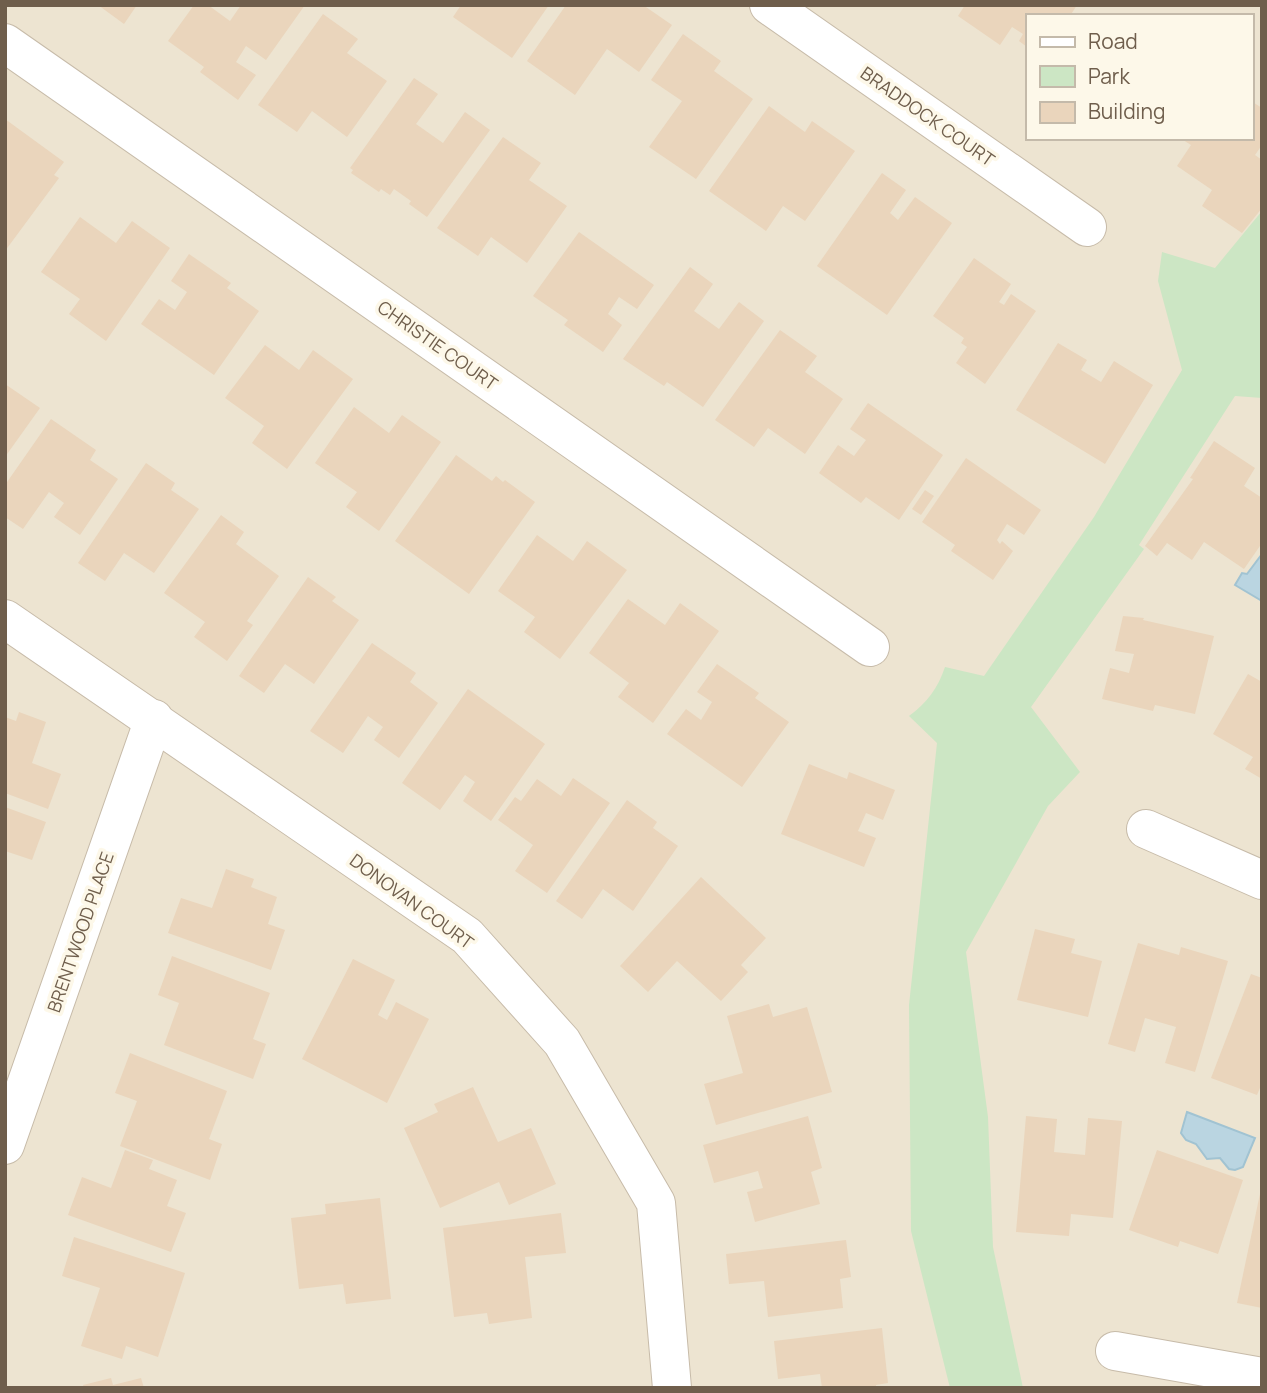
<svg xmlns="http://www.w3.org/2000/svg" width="1267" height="1393" font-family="Manrope,sans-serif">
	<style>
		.residential { fill: #ede4d1; fill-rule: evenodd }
		.green { fill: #cce6c4 }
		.water { fill: #bad5e1; stroke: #a1c3d2; stroke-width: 2 }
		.building { fill: #ead5bc }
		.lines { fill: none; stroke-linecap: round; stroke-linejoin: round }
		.minor-casing { stroke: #c7bba9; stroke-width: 40 }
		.minor { stroke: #fff; stroke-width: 38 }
		.labels { text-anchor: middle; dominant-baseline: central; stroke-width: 7; stroke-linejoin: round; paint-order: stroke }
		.street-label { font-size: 18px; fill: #6f5e4c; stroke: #fdf8e9 }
	</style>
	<rect width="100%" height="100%" fill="#faf4e3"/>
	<path class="residential" d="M5,5h1257v1383h-1257zM1027,16h224v122h-224z"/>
	<path class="green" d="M1262,211v187l-27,-2 -96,149 5,4 -113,158 49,65 -32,34 -82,146 22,165 5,130 30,141h-73l-39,-157 -2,-226 28,-262 -28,-27c18,-13 29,-28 36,-49l39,9 110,-159 88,-147 -24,-89 4,-29 53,16z"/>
	<g class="water">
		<path d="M1262,554v47l-27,-16 7,-12 5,1z"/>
		<path d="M1187,1112l68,26 -12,29 -8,3 -6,-1 -9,-11 -13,1 -11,-15 -10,-4 -5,-7z"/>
	</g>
	<g class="building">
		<path d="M98,5h39l-13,19z"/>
		<path d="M194,5h14l22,16 11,-16h64l-39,55 -20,-14 -10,16 20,13 -18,25 -38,-28 4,-5 -36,-26z"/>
		<path d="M461,5h88l-37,53 -59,-41z"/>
		<path d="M566,5h77l29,20 -33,47 -32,-23 -32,46 -48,-34z"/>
		<path d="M965,5h112l-7,11h-43v31l-8,-6 4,-7 -11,-7 -12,18 -42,-29z"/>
		<path d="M323,14l35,25 -11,14 40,28 -40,56 -35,-26 -15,21 -39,-27z"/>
		<path d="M683,34l38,27 -7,10 39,28 -57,80 -47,-32 33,-46 -31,-21z"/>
		<path d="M414,78l24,16 -22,30 27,19 22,-31 25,18 -63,87 -18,-13 2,-3 -17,-12 -4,6 -9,-6 -2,3 -28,-19 2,-3 -3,-2z"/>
		<path d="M1251,101l11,7v37l-7,10 7,5v48l-20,25 -40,-27 10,-16 -35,-24 14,-21 -11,-7h71z"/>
		<path d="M769,106l36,26 7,-11 43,30 -50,70 -22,-15 -17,25 -57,-40z"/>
		<path d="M5,119l59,43 -10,13 5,3 -54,73z"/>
		<path d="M503,137l38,26 -12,17 38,26 -40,57 -36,-26 -13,19 -41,-28z"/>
		<path d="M882,173l24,17 -16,23 8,7 17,-23 37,26 -65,92 -70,-49z"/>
		<path d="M80,217l36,26 16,-22 38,27 -64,93 -37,-27 11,-15 -39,-27z"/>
		<path d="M579,232l75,53 -17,24 -18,-12 -11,17 14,11 -19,27 -39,-27 4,-5 -35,-24z"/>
		<path d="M189,254l42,29 -4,5 32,23 -45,64 -73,-51 18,-25 16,11 12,-18 -16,-11z"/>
		<path d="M974,258l37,26 -12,18 5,3 7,-11 25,17 -51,73 -29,-21 11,-16 -6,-4 3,-5 -31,-22z"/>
		<path d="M690,267l23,17 -19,27 25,18 20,-27 25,19 -61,86 -36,-25 -3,4 -41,-27z"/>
		<path d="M780,330l37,26 -12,16 38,27 -38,55 -37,-26 -14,19 -39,-27z"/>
		<path d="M1058,343l29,17 -6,10 20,12 13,-21 39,24 -48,79 -89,-54z"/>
		<path d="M265,345l34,25 14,-20 40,29 -66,90 -35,-26 12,-17 -39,-28z"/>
		<path d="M5,384l35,24 -35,49z"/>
		<path d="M868,403l75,52 -44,65 -33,-23 -5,6 -42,-30 19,-28 16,11 12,-16 -16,-11z"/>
		<path d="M354,407l35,26 13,-18 39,27 -62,89 -33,-24 11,-15 -42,-29z"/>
		<path d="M51,419l45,31 -6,10 28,19 -38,56 -26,-18 10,-14 -15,-11 -26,37 -18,-12v-32z"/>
		<path d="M1214,441l41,27 -11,18 18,12v45l-18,26 -40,-27 -12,18 -25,-17 -10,13 -12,-10 48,-67 -3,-1z"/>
		<path d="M456,455l36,26 4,-5 7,6 2,-2 30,22 -66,92 -74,-53z"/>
		<path d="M966,458l75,52 -17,25 -17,-11 -10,16 3,4 2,-3 11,10 -20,29 -42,-29 4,-6 -33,-23z"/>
		<path d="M146,463l29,20 -4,7 28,19 -45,64 -30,-20 -19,28 -27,-18z"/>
		<path d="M925,490l9,6 -13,19 -9,-6z"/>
		<path d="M221,515l23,17 -8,12 43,32 -32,45 6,4 -26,36 -33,-24 11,-15 -41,-29z"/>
		<path d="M537,535l36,26 14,-20 40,29 -67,89 -36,-27 11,-15 -37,-26z"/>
		<path d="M308,577l28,20 -4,4 27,19 -45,64 -29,-20 -21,29 -25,-17z"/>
		<path d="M628,599l37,26 15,-22 39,28 -66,92 -35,-26 11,-14 -40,-30z"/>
		<path d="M1123,616l21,2 -1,2 71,16 -19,78 -40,-9 -2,6 -51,-12 8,-31 19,5 5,-19 -19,-3z"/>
		<path d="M372,643l44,30 -6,9 28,21 -39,55 -25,-18 9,-13 -15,-11 -25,37 -33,-22z"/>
		<path d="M717,664l42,29 -4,5 34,24 -47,65 -75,-53 19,-25 15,11 11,-18 -15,-10z"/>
		<path d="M1248,674l14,8v97l-17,-10 8,-12 -40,-23z"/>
		<path d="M468,689l77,55 -54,77 -28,-20 12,-19 -10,-7 -25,35 -38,-27z"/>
		<path d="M19,712l27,10 -14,41 29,11 -13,35 -43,-16v-76l11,4z"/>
		<path d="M809,764l38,15 2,-7 46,18 -12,30 -17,-7 -8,18 18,7 -12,29 -83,-33z"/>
		<path d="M573,778l37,25 -63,90 -32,-22 18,-26 -35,-25 17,-23 6,4 16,-22 24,17z"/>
		<path d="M627,800l30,22 -4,6 25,18 -45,65 -30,-22 -21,30 -26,-18z"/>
		<path d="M5,807l41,15 -14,38 -27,-9z"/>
		<path d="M226,869l28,10 -3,8 26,10 -9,27 17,6 -14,40 -103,-37 13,-35 31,10z"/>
		<path d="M701,877l65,61 -25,27 7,7 -27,29 -44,-40 -29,31 -28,-26z"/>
		<path d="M1035,929l40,10 -4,14 31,8 -14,56 -71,-17z"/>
		<path d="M1138,943l41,12 2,-8 47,14 -33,111 -30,-9 11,-36 -31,-9 -10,34 -27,-8z"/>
		<path d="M172,956l98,37 -17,46 13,5 -13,35 -89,-34 15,-42 -21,-8z"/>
		<path d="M353,959l42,21 -17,35 9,5 9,-18 33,17 -42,84 -85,-44z"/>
		<path d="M1251,974l11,4v105l-5,12 -46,-17z"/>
		<path d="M769,1004l4,13 34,-10 25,85 -116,33 -12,-41 39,-11 -16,-57z"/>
		<path d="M130,1053l97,38 -18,48 13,5 -12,36 -90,-34 17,-45 -22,-8z"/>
		<path d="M473,1087l25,55 33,-14 25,56 -47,21 -10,-23 -59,26 -36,-80 34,-16 -4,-8z"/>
		<path d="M808,1116l14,52 -11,4 9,32 -65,18 -8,-30 16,-4 -5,-17 -44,12 -11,-38z"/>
		<path d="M1026,1116l31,3 -3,33 31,3 3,-37 34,3 -9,97 -42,-4 -2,22 -53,-4z"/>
		<path d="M125,1150l28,10 -4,9 28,11 -10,26 19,7 -15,39 -103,-37 14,-38 29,11z"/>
		<path d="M1157,1150l86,30 -25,74 -38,-13 -2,6 -49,-17z"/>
		<path d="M1261,1189h1v119l-25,-5z"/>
		<path d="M380,1198l11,101 -45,5 -3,-20 -44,5 -8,-71 35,-4 -1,-10z"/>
		<path d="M561,1213l5,40 -41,4 7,61 -43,6 -2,-11 -33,4 -11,-89z"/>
		<path d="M74,1237l111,36 -27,84 -32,-11 -4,13 -41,-13 19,-58 -38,-12z"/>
		<path d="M846,1240l5,37 -11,2 3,29 -75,9 -4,-36 -35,3 -3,-30z"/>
		<path d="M882,1328l6,55 -12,2v3h-54l-2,-14 -42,5 -4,-38z"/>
		<path d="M111,1378l2,7 28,-7 3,10h-60l-1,-3z"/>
	</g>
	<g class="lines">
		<g class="minor-casing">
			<g id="minor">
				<path d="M769,5l318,222"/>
				<path d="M5,43l865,604"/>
				<path d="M5,619l462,317 95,106 94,161 16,185"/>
				<path d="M1146,829l116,51"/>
				<path d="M5,1145l149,-426"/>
				<path d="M1115,1351l147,26"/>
			</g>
		</g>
		<use href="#minor" class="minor"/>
	</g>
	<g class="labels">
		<g class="street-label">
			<text transform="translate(928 116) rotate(35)">BRADDOCK COURT</text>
			<text transform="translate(438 345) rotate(35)">CHRISTIE COURT</text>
			<text transform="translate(412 901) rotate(36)">DONOVAN COURT</text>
			<text transform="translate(80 932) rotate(-71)">BRENTWOOD PLACE</text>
		</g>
	</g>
	<rect width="1267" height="1393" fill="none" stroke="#6f5e4c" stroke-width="14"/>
	<rect x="1026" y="14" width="228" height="126" fill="#fdf8e9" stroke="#c4baaa" stroke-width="2"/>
	<rect x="1040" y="37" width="35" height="10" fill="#ffffff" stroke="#c4baaa" stroke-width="2"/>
	<text x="1088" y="49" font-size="21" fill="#6f5e4c">Road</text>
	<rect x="1040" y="66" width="35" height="21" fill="#cce6c4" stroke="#c4baaa" stroke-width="2"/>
	<text x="1088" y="84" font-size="21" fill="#6f5e4c">Park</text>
	<rect x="1040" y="102" width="35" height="21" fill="#ead5bc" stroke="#c4baaa" stroke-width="2"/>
	<text x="1088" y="119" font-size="21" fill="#6f5e4c">Building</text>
</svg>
